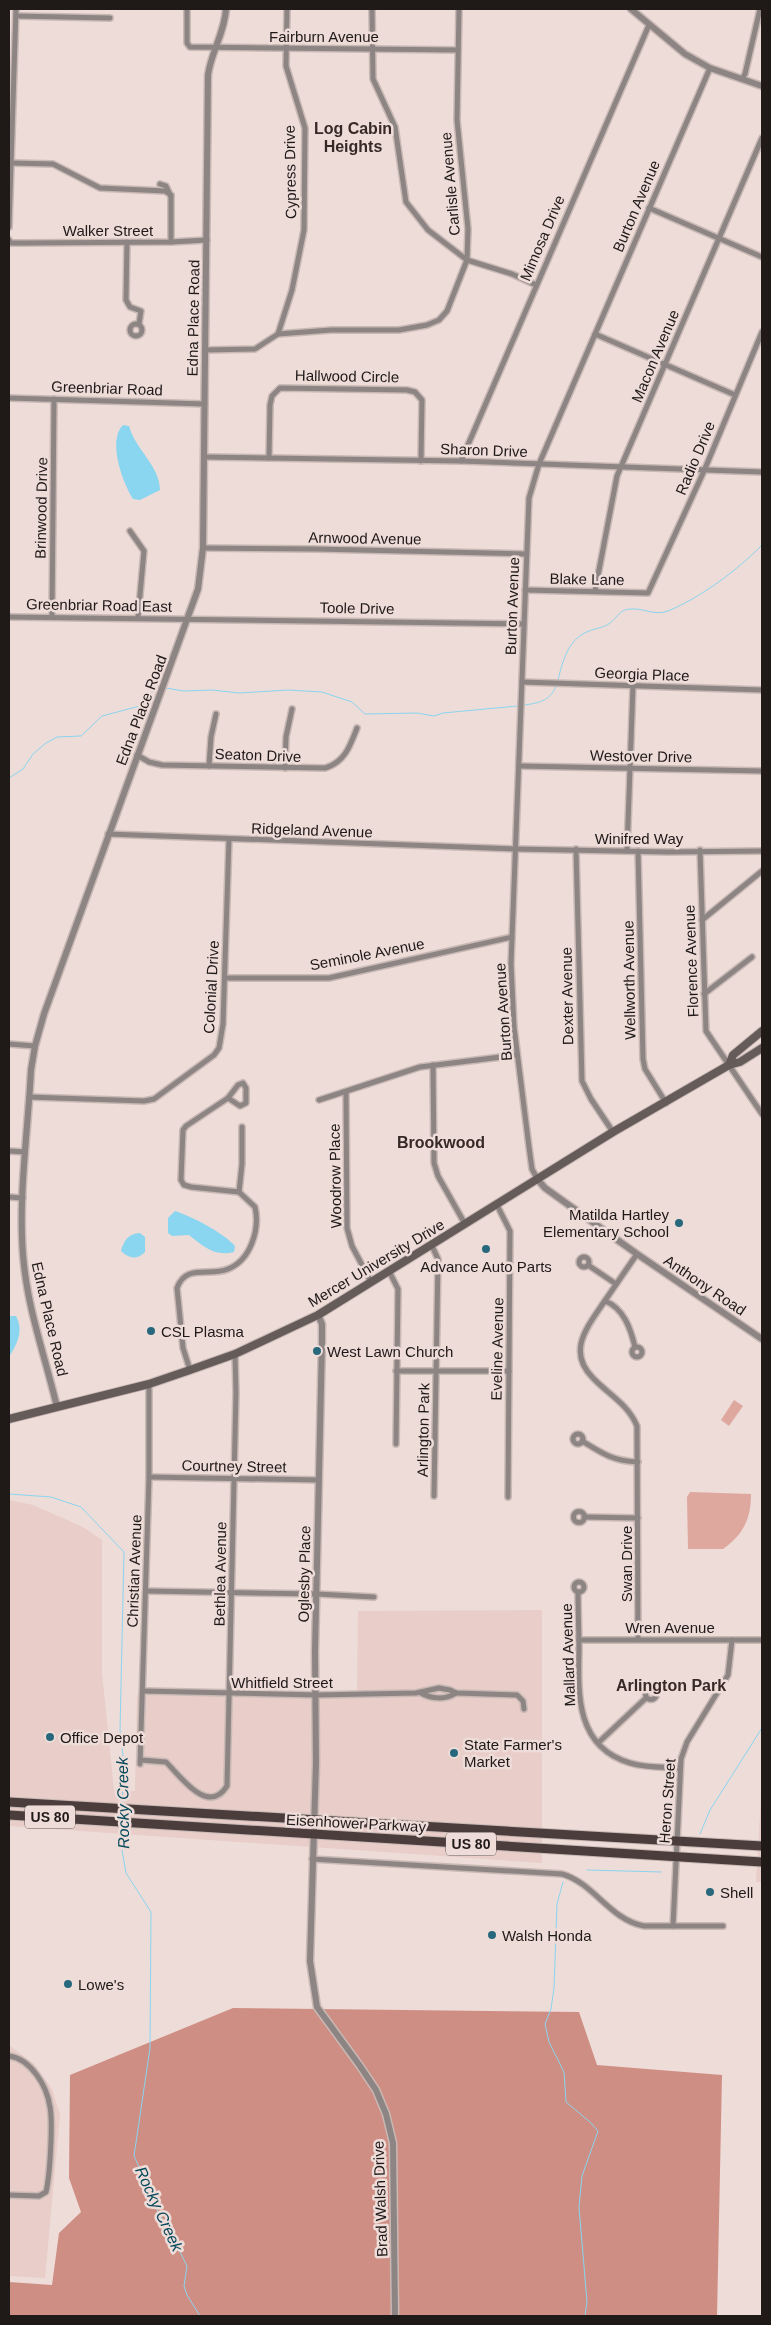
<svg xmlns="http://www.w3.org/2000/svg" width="771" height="2325" font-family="Helvetica,sans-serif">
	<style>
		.built { fill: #e8cdc9 }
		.green { fill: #dea89f }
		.forest { fill: #cf8e83 }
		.water { fill: #8ad5ef }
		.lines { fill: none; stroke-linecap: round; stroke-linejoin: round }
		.stream { stroke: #8ad5ef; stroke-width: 1 }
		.minor-casing { stroke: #c9b9b5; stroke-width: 8 }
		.tertiary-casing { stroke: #c9b9b5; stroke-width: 9 }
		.secondary-casing { stroke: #c9b9b5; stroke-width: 10 }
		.primary-casing { stroke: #c9b9b5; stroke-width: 11 }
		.minor { stroke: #8d8584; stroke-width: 5 }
		.tertiary { stroke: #8d8584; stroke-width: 6 }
		.secondary { stroke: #655b59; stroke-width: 8 }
		.primary { stroke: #4a3d3b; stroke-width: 9 }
		.poi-dot { fill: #28687c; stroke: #eedcd8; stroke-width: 2 }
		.labels { text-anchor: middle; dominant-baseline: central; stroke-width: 5; stroke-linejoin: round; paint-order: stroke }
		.shield { fill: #eedcd8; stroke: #5d5452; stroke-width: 1 }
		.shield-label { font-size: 14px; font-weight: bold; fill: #1f1918 }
		.street-label { font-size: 15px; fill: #1f1918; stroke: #eedcd8 }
		.poi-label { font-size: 15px; fill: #1f1918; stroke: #eedcd8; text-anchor: start }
		.neighbourhood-label { font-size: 16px; font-weight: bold; fill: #362926; stroke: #eedcd8 }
		.water-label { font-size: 16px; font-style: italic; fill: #06495b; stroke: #eedcd8 }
	</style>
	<rect width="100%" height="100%" fill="#eedcd8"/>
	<g class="built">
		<path d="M9,1500l24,5 50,22 19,13v133l12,117 21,1 2,-96 220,3 1,-87 184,-1v253l-533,-37z"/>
		<path d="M762,1770v112h-6l4,-66z"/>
		<path d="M9,2045l25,19 18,25 8,26 -15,163 -36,-2z"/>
	</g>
	<g class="green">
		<path d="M734,1400l9,6 -14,20 -8,-6z"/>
		<path d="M690,1492l61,2c0,25 -8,41 -28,55h-35l-1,-52z"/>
	</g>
	<path class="forest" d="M233,2008l346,4 18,53 125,10 -5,241h-708v-34l43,3 7,-52 22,-21 -12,-34 1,-103z"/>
	<g class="water">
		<path d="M123,425l6,1c6,23 31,40 31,64l-20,10 -7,-1c-10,-16 -26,-58 -10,-74z"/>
		<path d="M175,1211c16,5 49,22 60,35l-1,6c-20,5 -31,-6 -45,-17l-17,1 -4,-3v-15z"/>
		<path d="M140,1233l5,4v15c-8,8 -16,7 -24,-1 3,-11 7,-17 19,-18z"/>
		<path d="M11,1316h5c8,15 1,28 -7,41v-39z"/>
	</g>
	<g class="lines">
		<g class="stream">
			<path d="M558,680c5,-20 10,-41 31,-49 7,-3 15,-3 21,-8 8,-6 10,-14 21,-14 13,-1 24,7 37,2 32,-13 71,-42 94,-66"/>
			<path d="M166,688l17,3 29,-1 27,3 49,-3 34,2 30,10 13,12 52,-1 17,3 9,-3 74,-7"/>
			<path d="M524,705c17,-2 27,-5 33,-21"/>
			<path d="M9,778l14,-9 10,-15 13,-11 11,-6 24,-1 21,-20 38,-10c8,-5 10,-16 20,-19"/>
			<path d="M9,1494l42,3 30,10 43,45 -4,178 4,35 -2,40"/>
			<path d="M122,1826v24l4,23 25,39 -1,136 -16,108 18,39 6,17 11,18 18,36 -3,20 3,9 13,21"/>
			<path d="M700,1834l10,-24 52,-82"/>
			<path d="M587,1870l74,2"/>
			<path d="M563,1882l-6,22 -3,84 -3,21 -6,15 4,18 15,30 2,30 24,20 8,9 -16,45 -3,31 8,95 -2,14"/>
		</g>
		<g class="minor-casing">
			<g id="minor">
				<path d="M187,9v34l3,4 268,3"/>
				<path d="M372,9l1,70 22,48 11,75 22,28 39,30 45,14 24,11"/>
				<path d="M16,16l94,2"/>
				<path d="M742,79l3,-5 15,-65"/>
				<path d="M11,163l42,1 47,24 65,3 6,4"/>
				<path d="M160,184l6,2 5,11v45"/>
				<path d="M649,208l113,49"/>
				<path d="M9,227l7,-218"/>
				<path d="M9,240l2,3h14l146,-1 36,-2"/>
				<path d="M127,242l-1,58 4,7 11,4 -2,13"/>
				<circle cx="136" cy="330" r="6"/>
				<path d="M278,334l14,-44 12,-60 1,-102 -19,-62 1,-57"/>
				<path d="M595,334l140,61"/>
				<path d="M205,350l50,-1 23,-15 53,-4h68l28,-5 12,-5 8,-9 20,-51 1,-31 -11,-109 2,-111"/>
				<path d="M9,398l196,6"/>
				<path d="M204,457l257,4 301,11"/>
				<path d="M269,458l1,-53 2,-9 8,-8 127,2 8,2 7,8 -1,61"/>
				<path d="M461,461l188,-436"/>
				<path d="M130,531l14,20 -6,66"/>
				<path d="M203,548l113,1 210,5"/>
				<path d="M525,590l123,3 56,-122 58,-139"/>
				<path d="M595,591l22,-115 145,-338"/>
				<path d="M9,617l514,7"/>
				<path d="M52,617l2,-218"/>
				<path d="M522,682l240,8"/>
				<path d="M137,755l12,7 13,3 163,3c20,-6 25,-22 32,-40"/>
				<path d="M209,766l2,-29 5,-23"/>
				<path d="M519,766l243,5"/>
				<path d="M285,768l1,-31 6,-28"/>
				<path d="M108,834l408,15 152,3 94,-1"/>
				<path d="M576,849l6,232 9,18 22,33"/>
				<path d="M700,850l6,181 56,83"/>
				<path d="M627,851l6,-165"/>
				<path d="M638,851l5,208 2,10 21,34"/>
				<path d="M702,920l60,-49"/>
				<path d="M225,978h104l183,-41"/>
				<path d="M704,994l48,-37"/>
				<path d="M9,1044l26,2"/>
				<path d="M433,1065l1,98 4,13 27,48"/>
				<path d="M243,1083l3,5v15l-6,3 -12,-8 10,-13z"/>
				<path d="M346,1093l1,135 5,18 19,36"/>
				<path d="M29,1097l115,4 10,-2 60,-44 5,-7 4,-24 6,-185"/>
				<path d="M319,1100l101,-33 97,-12"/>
				<path d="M9,1151l16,1"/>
				<path d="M538,1180l-6,-11 -3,-22 -15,-120 -3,-63 18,-466 10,-34 171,-396"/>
				<path d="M239,1192l3,-28v-37"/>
				<path d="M9,1197l14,1"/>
				<path d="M497,1205l13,26 -2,266"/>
				<path d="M432,1246l6,13 -4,237"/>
				<path d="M637,1254c-11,16 -22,32 -33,48 -16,24 -38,49 -11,76 15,16 35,26 44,48l1,214"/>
				<circle cx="584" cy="1262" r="5"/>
				<path d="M588,1265l28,19"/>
				<path d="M389,1271l9,18 -2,155"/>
				<path d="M605,1301c19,7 26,29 30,46"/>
				<circle cx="637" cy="1352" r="5"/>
				<path d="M190,1370l-7,-22 -6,-60c9,-25 33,-11 51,-19 23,-9 32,-40 27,-62l-16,-15 -48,-5 -7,-2 -3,-5 2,-50 3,-4 42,-28"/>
				<path d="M396,1371h113"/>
				<circle cx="578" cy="1439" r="5"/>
				<path d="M582,1441c21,13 31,20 56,21"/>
				<path d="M149,1477l170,3"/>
				<circle cx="579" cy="1517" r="5.5"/>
				<path d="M584,1517l54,1"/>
				<circle cx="579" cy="1587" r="5"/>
				<path d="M146,1591l171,3 57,3"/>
				<path d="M578,1592c0,20 1,39 1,58 -1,45 -3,97 51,113 16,5 33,4 50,5"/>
				<path d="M579,1640h183"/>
				<circle cx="651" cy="1694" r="5.5"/>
				<path d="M143,1691l174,4 99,-2 23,-5 11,2 6,3 61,2 6,6 1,8"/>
				<path d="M421,1693c10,6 25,7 35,0"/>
				<path d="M598,1743l48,-45"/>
				<path d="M141,1760l25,2c15,15 42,54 61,24l9,-393 -1,-39"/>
				<path d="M140,1764l9,-287v-93"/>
				<path d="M312,1859l250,15c32,9 48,46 82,52h79"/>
				<path d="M673,1926l8,-167 6,-17 41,-67 4,-35"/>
				<path d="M9,2056c22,3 38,30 41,51 3,16 0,68 -4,85l-7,4 -30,-1"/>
			</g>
		</g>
		<g class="tertiary-casing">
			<g id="tertiary">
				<path d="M631,9l54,45 25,14 52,18"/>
				<path d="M538,1180l7,8 92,66 125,85"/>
				<path d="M318,1315l4,9v18l-7,309 1,112 -6,198 7,46 43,59 16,24 10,24 7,29 2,173"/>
				<path d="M57,1407c-11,-47 -28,-94 -33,-142 -7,-61 4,-133 7,-195l4,-24 9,-32 154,-425 5,-41 5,-473c3,-23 17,-43 18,-66"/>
			</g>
		</g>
		<g class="secondary-casing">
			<g id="secondary">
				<path d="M729,1065l4,-10 29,-24"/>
				<path d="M9,1419l140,-35 41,-14 45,-16 83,-39 295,-183 116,-67 11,-3 22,-14"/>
			</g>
		</g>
		<g class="primary-casing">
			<g id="primary">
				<path d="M9,1802l753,44"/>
				<path d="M9,1815l753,47"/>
			</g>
		</g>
		<use href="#minor" class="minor"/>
		<use href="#tertiary" class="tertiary"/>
		<use href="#secondary" class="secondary"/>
		<use href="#primary" class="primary"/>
	</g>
	<g class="poi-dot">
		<circle cx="679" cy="1223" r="5"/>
		<circle cx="486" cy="1249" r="5"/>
		<circle cx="151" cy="1331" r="5"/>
		<circle cx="317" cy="1351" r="5"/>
		<circle cx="50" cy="1737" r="5"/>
		<circle cx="454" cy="1753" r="5"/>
		<circle cx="710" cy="1892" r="5"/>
		<circle cx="492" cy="1935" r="5"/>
		<circle cx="68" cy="1984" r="5"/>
	</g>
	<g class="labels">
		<g class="shield">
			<rect x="25" y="1805.5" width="50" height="23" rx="4"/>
			<rect x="446" y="1832.5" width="50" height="23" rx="4"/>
		</g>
		<g class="shield-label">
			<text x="50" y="1817">US 80</text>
			<text x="471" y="1844">US 80</text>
		</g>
		<g class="street-label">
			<text x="324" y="36">Fairburn Avenue</text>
			<text transform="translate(290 172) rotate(-91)">Cypress Drive</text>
			<text transform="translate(450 184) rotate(-95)">Carlisle Avenue</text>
			<text transform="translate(636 206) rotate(-67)">Burton Avenue</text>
			<text x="108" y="230">Walker Street</text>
			<text transform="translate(542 238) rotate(-67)">Mimosa Drive</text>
			<text transform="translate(193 318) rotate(-89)">Edna Place Road</text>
			<text transform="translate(655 356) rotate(-67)">Macon Avenue</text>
			<text transform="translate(347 376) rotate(1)">Hallwood Circle</text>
			<text transform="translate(107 388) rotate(2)">Greenbriar Road</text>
			<text transform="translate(484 450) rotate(2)">Sharon Drive</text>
			<text transform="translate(695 458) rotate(-67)">Radio Drive</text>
			<text transform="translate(41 508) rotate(-89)">Brinwood Drive</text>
			<text transform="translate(365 538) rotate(1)">Arnwood Avenue</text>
			<text transform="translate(587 579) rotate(1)">Blake Lane</text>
			<text transform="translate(99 605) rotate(1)">Greenbriar Road East</text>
			<text transform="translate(512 606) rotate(-88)">Burton Avenue</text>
			<text transform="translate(357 608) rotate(1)">Toole Drive</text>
			<text transform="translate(642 674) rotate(2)">Georgia Place</text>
			<text transform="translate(141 710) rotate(-69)">Edna Place Road</text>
			<text transform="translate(258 755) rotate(2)">Seaton Drive</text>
			<text transform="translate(641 756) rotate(1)">Westover Drive</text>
			<text transform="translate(312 830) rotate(2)">Ridgeland Avenue</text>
			<text x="639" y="838">Winifred Way</text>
			<text transform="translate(367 954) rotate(-11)">Seminole Avenue</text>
			<text transform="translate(691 961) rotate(-92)">Florence Avenue</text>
			<text transform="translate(629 980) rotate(-91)">Wellworth Avenue</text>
			<text transform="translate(211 987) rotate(-87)">Colonial Drive</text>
			<text transform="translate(567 996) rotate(-91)">Dexter Avenue</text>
			<text transform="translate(503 1012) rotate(-94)">Burton Avenue</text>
			<text transform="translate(335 1176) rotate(-91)">Woodrow Place</text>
			<text transform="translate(376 1263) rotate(-31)">Mercer University Drive</text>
			<text transform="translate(705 1285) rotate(34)">Anthony Road</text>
			<text transform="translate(50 1319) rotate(77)">Edna Place Road</text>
			<text transform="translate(497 1349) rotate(-89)">Eveline Avenue</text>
			<text transform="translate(423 1430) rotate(-89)">Arlington Park</text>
			<text transform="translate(234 1466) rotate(1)">Courtney Street</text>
			<text transform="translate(626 1564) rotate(-90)">Swan Drive</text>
			<text transform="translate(134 1571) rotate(-88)">Christian Avenue</text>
			<text transform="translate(220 1574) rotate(-89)">Bethlea Avenue</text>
			<text transform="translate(304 1574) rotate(-89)">Oglesby Place</text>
			<text x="670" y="1627">Wren Avenue</text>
			<text transform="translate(568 1655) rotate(-92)">Mallard Avenue</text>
			<text x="282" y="1682">Whitfield Street</text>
			<text transform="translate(667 1801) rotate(-86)">Heron Street</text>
			<text transform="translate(356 1823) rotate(3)">Eisenhower Parkway</text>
			<text transform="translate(380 2199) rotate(-92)">Brad Walsh Drive</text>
		</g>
		<g class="poi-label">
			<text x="669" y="1214" text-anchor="end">Matilda Hartley<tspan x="669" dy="17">Elementary School</tspan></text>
			<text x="486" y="1266" text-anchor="middle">Advance Auto Parts</text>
			<text x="161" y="1331">CSL Plasma</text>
			<text x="327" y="1351">West Lawn Church</text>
			<text x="60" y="1737">Office Depot</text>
			<text x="464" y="1744">State Farmer's<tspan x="464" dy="17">Market</tspan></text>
			<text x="720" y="1892">Shell</text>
			<text x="502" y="1935">Walsh Honda</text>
			<text x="78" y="1984">Lowe's</text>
		</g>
		<g class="neighbourhood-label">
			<text x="353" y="128">Log Cabin<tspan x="353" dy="18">Heights</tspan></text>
			<text x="441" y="1142">Brookwood</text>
			<text x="671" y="1685">Arlington Park</text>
		</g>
		<g class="water-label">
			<text transform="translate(123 1803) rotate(-91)">Rocky Creek</text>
			<text transform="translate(159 2209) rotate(65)">Rocky Creek</text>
		</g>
	</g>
	<rect width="771" height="2325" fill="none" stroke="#1f1918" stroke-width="20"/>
</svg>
